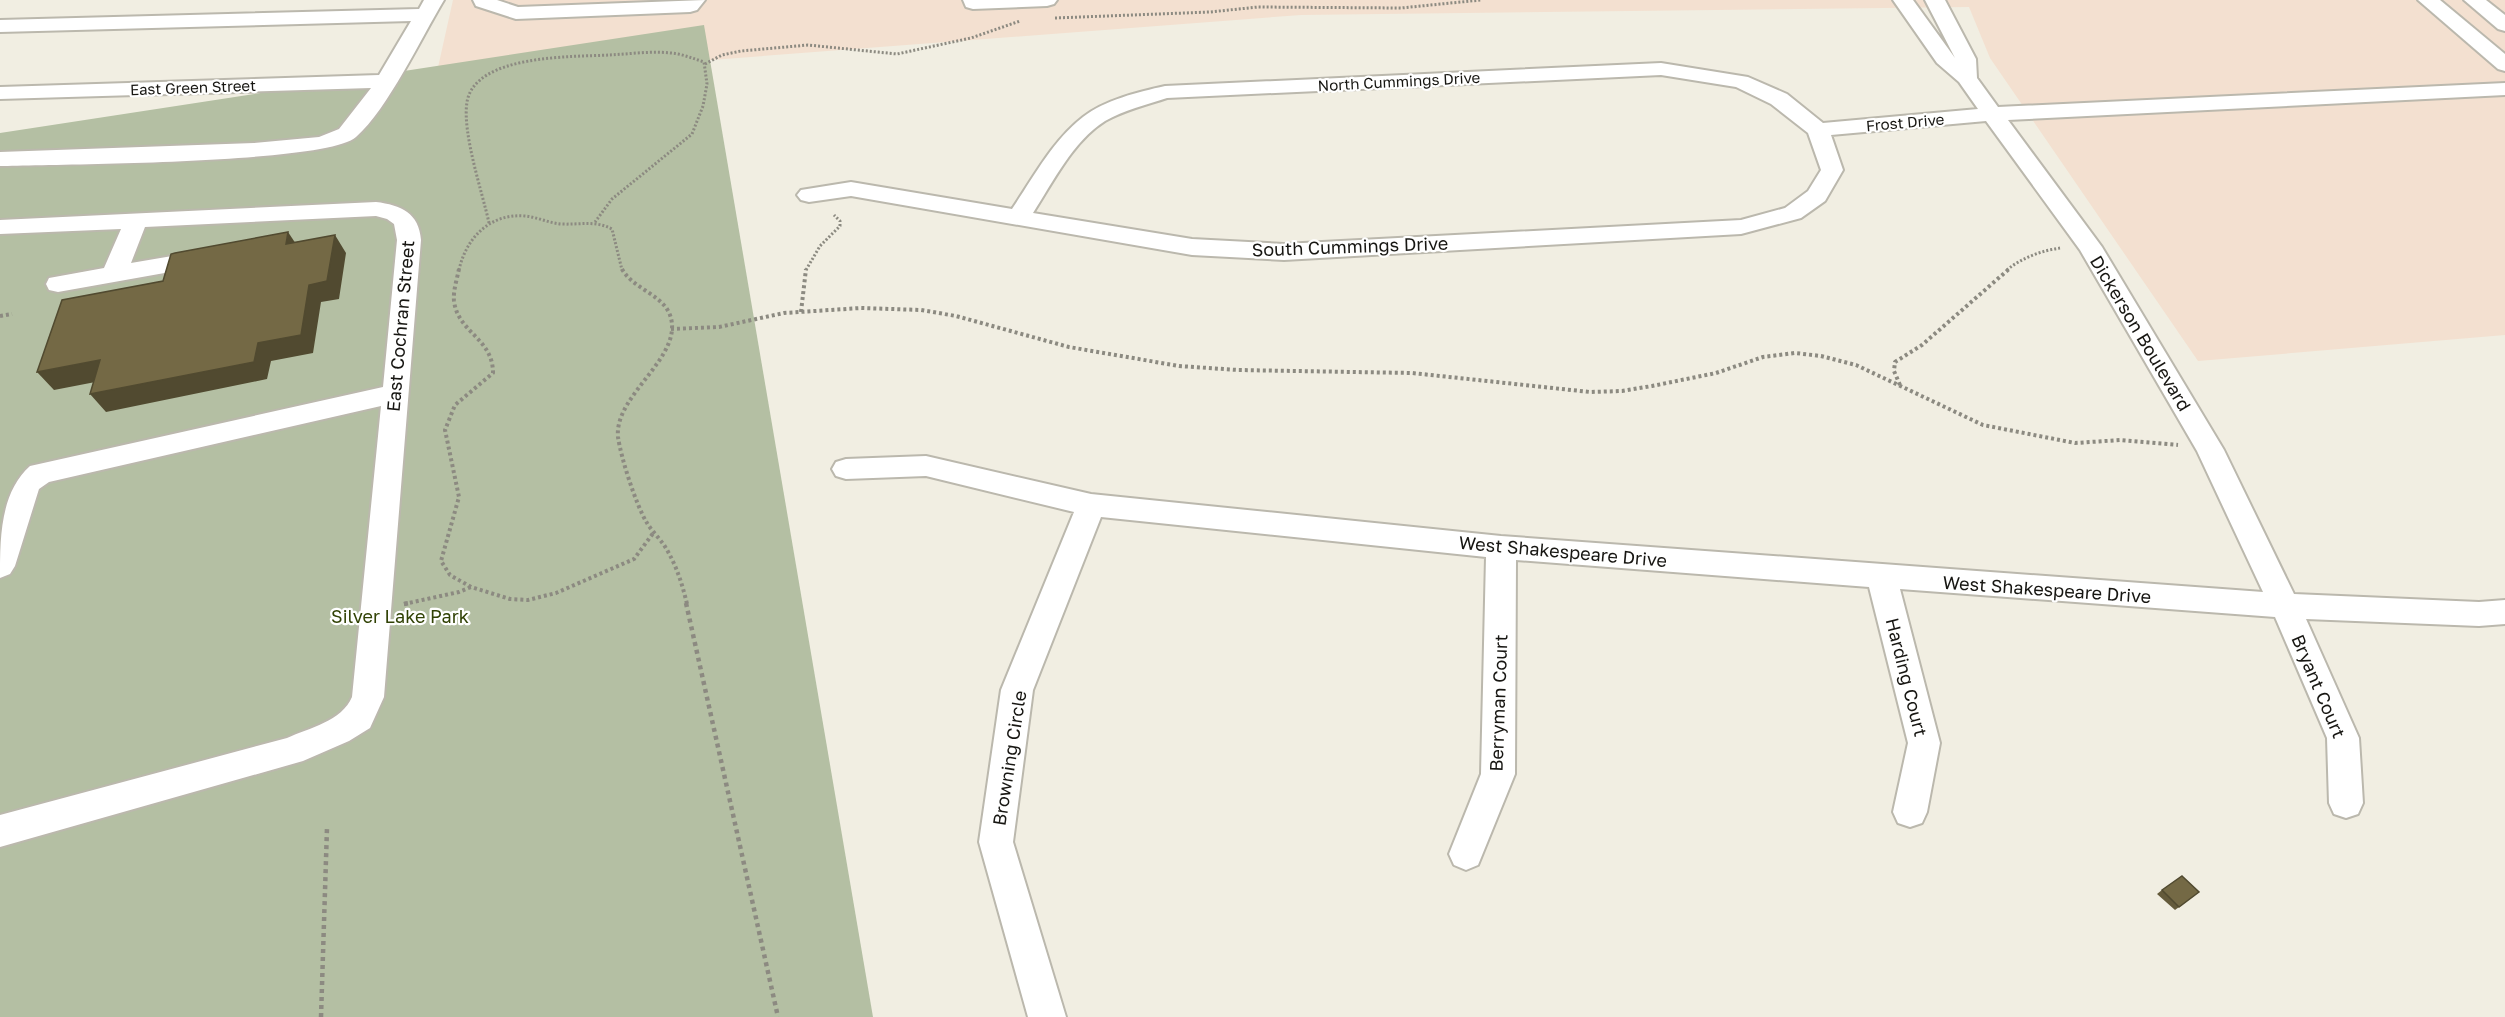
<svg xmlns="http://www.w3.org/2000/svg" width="2505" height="1017" font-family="'Golos Text',sans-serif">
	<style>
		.commercial { fill: #f3e0d0 }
		.green { fill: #b4bfa3 }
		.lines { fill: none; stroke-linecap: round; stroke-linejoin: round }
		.minor-casing { stroke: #bbb8ad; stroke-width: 4 }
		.path-far2 { stroke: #8c8a81; stroke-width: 3; stroke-dasharray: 2 2; stroke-linecap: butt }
		.path-far1 { stroke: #8c8a81; stroke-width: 4; stroke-dasharray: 3 3; stroke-linecap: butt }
		.path { stroke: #8c8a81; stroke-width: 4.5; stroke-dasharray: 4 4; stroke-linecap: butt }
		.minor { fill: #fff; fill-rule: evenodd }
		.wall { fill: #645a3b }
		.shaded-wall { fill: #514a30 }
		.building { fill: #746945; stroke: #514a30; stroke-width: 1.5 }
		.labels { text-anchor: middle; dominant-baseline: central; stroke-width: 4.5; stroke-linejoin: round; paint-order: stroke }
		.far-street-label { font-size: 15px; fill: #171612; stroke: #fff }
		.street-label { font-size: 18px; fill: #171612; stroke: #fff }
		.park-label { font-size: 18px; fill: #314205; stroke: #fff }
	</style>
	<rect width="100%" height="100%" fill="#f1eee2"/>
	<path class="commercial" d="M453,0h2052v335l-307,26 -208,-303 -21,-51 -668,8 -866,66z"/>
	<path class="green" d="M704,25l169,992h-873v-884z"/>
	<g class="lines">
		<g class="minor-casing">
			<g id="minor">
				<path d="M424,0h20c-23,38 -56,109 -88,137 -30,27 -301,27 -356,29v-14l254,-9 65,-6 20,-8 32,-41 -371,11v-12l379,-12 32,-54 -411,11v-12l419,-11z"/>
				<path d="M473,0h24l21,7 187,-7 -8,10 -7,2 -174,7 -40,-13z"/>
				<path d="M963,0h94l-3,4 -7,2 -74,3 -7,-2z"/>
				<path d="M1893,0h20l42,58 -30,-58h20l31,59 1,19 21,29 507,-24v12l-497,25 94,127 122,203 70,144 185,8 26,-2v24l-26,2 -173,-7 53,119 4,65 -5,11 -12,4 -12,-4 -5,-11 -2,-65 -52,-121 -375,-28 40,154 -13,69 -5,11 -12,4 -12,-4 -5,-11 15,-69 -39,-156 -353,-27 -1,214 -37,91 -12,5 -12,-5 -5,-11 32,-80 5,-217 -385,-40 -68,173 -20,152 53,175h-38l-49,-175 22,-152 73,-178 -148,-36 -80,3 -10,-3 -4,-7 4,-7 10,-3 80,-3 165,38 410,42 762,56 -66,-141 -117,-201 -94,-129 -155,14 12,35 -18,31 -24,17 -60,16 -457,26 -92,-5 -341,-59 -42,6 -8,-2 -4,-5 4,-5 50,-8 161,27c21,-31 41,-69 71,-92 22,-17 55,-25 82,-31l496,-23 87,14 39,17 36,29 155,-14 -19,-27 -22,-19zM1661,75l75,12 35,17 37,29 13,37 -13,21 -23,17 -44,12 -457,24 -92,-5 -159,-26c20,-31 40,-72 72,-92 19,-11 41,-16 62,-23z"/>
				<path d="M2418,0h22l65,54v17l-7,-2z"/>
				<path d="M2464,0h22l19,15v16l-7,-2z"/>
				<path d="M376,202c25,3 43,11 45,38l-37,457 -14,31 -21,13 -46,20 -303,86v-32l287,-77c22,-10 55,-17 65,-41l29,-291 -332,76 -10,7 -24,77 -5,8 -10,4c0,-40 0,-85 30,-112l353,-79 14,-147 -3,-16 -7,-5 -11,-3 -231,11 -14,36 47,-8 9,2 3,6 -3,6 -129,23 -9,-2 -3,-6 3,-6 55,-10 17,-39 -121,5v-14z"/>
			</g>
		</g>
		<g class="path-far2">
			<path d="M1055,18l155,-6 48,-5 143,1 80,-8"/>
			<path d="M705,64l17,-9 19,-4 67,-6 89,9 74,-16 49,-17"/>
			<path d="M489,223c-7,-32 -27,-90 -22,-121 8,-48 106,-45 142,-47 22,-1 47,-5 69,-1 9,2 17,5 26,8l3,22 -4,22 -11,28 -80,65 -17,23"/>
			<path d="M459,270c7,-32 31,-57 66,-54 12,1 24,7 36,8 19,1 34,-4 51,5l10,41"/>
			<path d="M806,270l14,-24 20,-20v-5l-6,-6"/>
			<path d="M2007,270c14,-12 36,-20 54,-22"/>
		</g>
		<g class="path-far1">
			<path d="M459,269c-2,10 -6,22 -5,32 4,32 39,37 39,72l-38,32 -10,25 14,67 -18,64 9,14 21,12 39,12 18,1 28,-7 78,-34 20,-27"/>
			<path d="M622,269c11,20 40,25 48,46 15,42 -56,79 -52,122 3,21 18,68 29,86 5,8 12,15 17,22 12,19 18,38 23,59"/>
			<path d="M801,312l5,-43"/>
			<path d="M0,316l12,-2"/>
			<path d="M671,329l48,-2 65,-14 77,-5 60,2 35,6 113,31 110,19 59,4 174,3 178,19 32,-1 30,-5 64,-13 47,-16 32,-4 26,3 35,9 127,60 92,18 46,-3 57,5"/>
			<path d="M1900,385l-6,-14 1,-9 27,-17 87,-76"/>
			<path d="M404,604l55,-12 12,-5"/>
		</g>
		<g class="path">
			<path d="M686,603l92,414"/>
			<path d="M404,604l6,-1"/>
			<path d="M321,1017l6,-189"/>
		</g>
		<use href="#minor" class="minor"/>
	</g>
	<path class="wall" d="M2162,890l37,2 -24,18 -18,-16z"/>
	<g class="shaded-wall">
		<path d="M288,232l12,18 -14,-6z"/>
		<path d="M335,235l11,18 -7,46 -18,3 -8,51 -42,8 -4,18 -161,33 -16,-18 168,-51 51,-58z"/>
		<path d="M100,360l16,18 -62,12 -17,-18z"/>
	</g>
	<g class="building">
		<path d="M288,232l-2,12 49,-9 -8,46 -18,4 -8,50 -43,8 -4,19 -164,32 10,-34 -63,12 25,-72 101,-19 8,-27 4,-1z"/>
		<path d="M2182,876l17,16 -20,15 -17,-17z"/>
	</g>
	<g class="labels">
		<g class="far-street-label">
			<text transform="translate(1399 81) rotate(-3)">North Cummings Drive</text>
			<text transform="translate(193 87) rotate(-2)">East Green Street</text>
			<text transform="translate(1905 122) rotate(-5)">Frost Drive</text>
		</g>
		<g class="street-label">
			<text transform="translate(1350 246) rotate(-2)">South Cummings Drive</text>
			<text transform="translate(400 326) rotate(-85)">East Cochran Street</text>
			<text transform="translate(2141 333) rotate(59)">Dickerson Boulevard</text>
			<text transform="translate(1563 551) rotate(5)">West Shakespeare Drive</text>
			<text transform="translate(2047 589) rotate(4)">West Shakespeare Drive</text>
			<text transform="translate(1907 677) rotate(76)">Harding Court</text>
			<text transform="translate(2319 686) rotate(67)">Bryant Court</text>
			<text transform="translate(1498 703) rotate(-88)">Berryman Court</text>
			<text transform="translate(1009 758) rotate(-81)">Browning Circle</text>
		</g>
		<g class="park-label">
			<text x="400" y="616">Silver Lake Park</text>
		</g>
	</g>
</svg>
